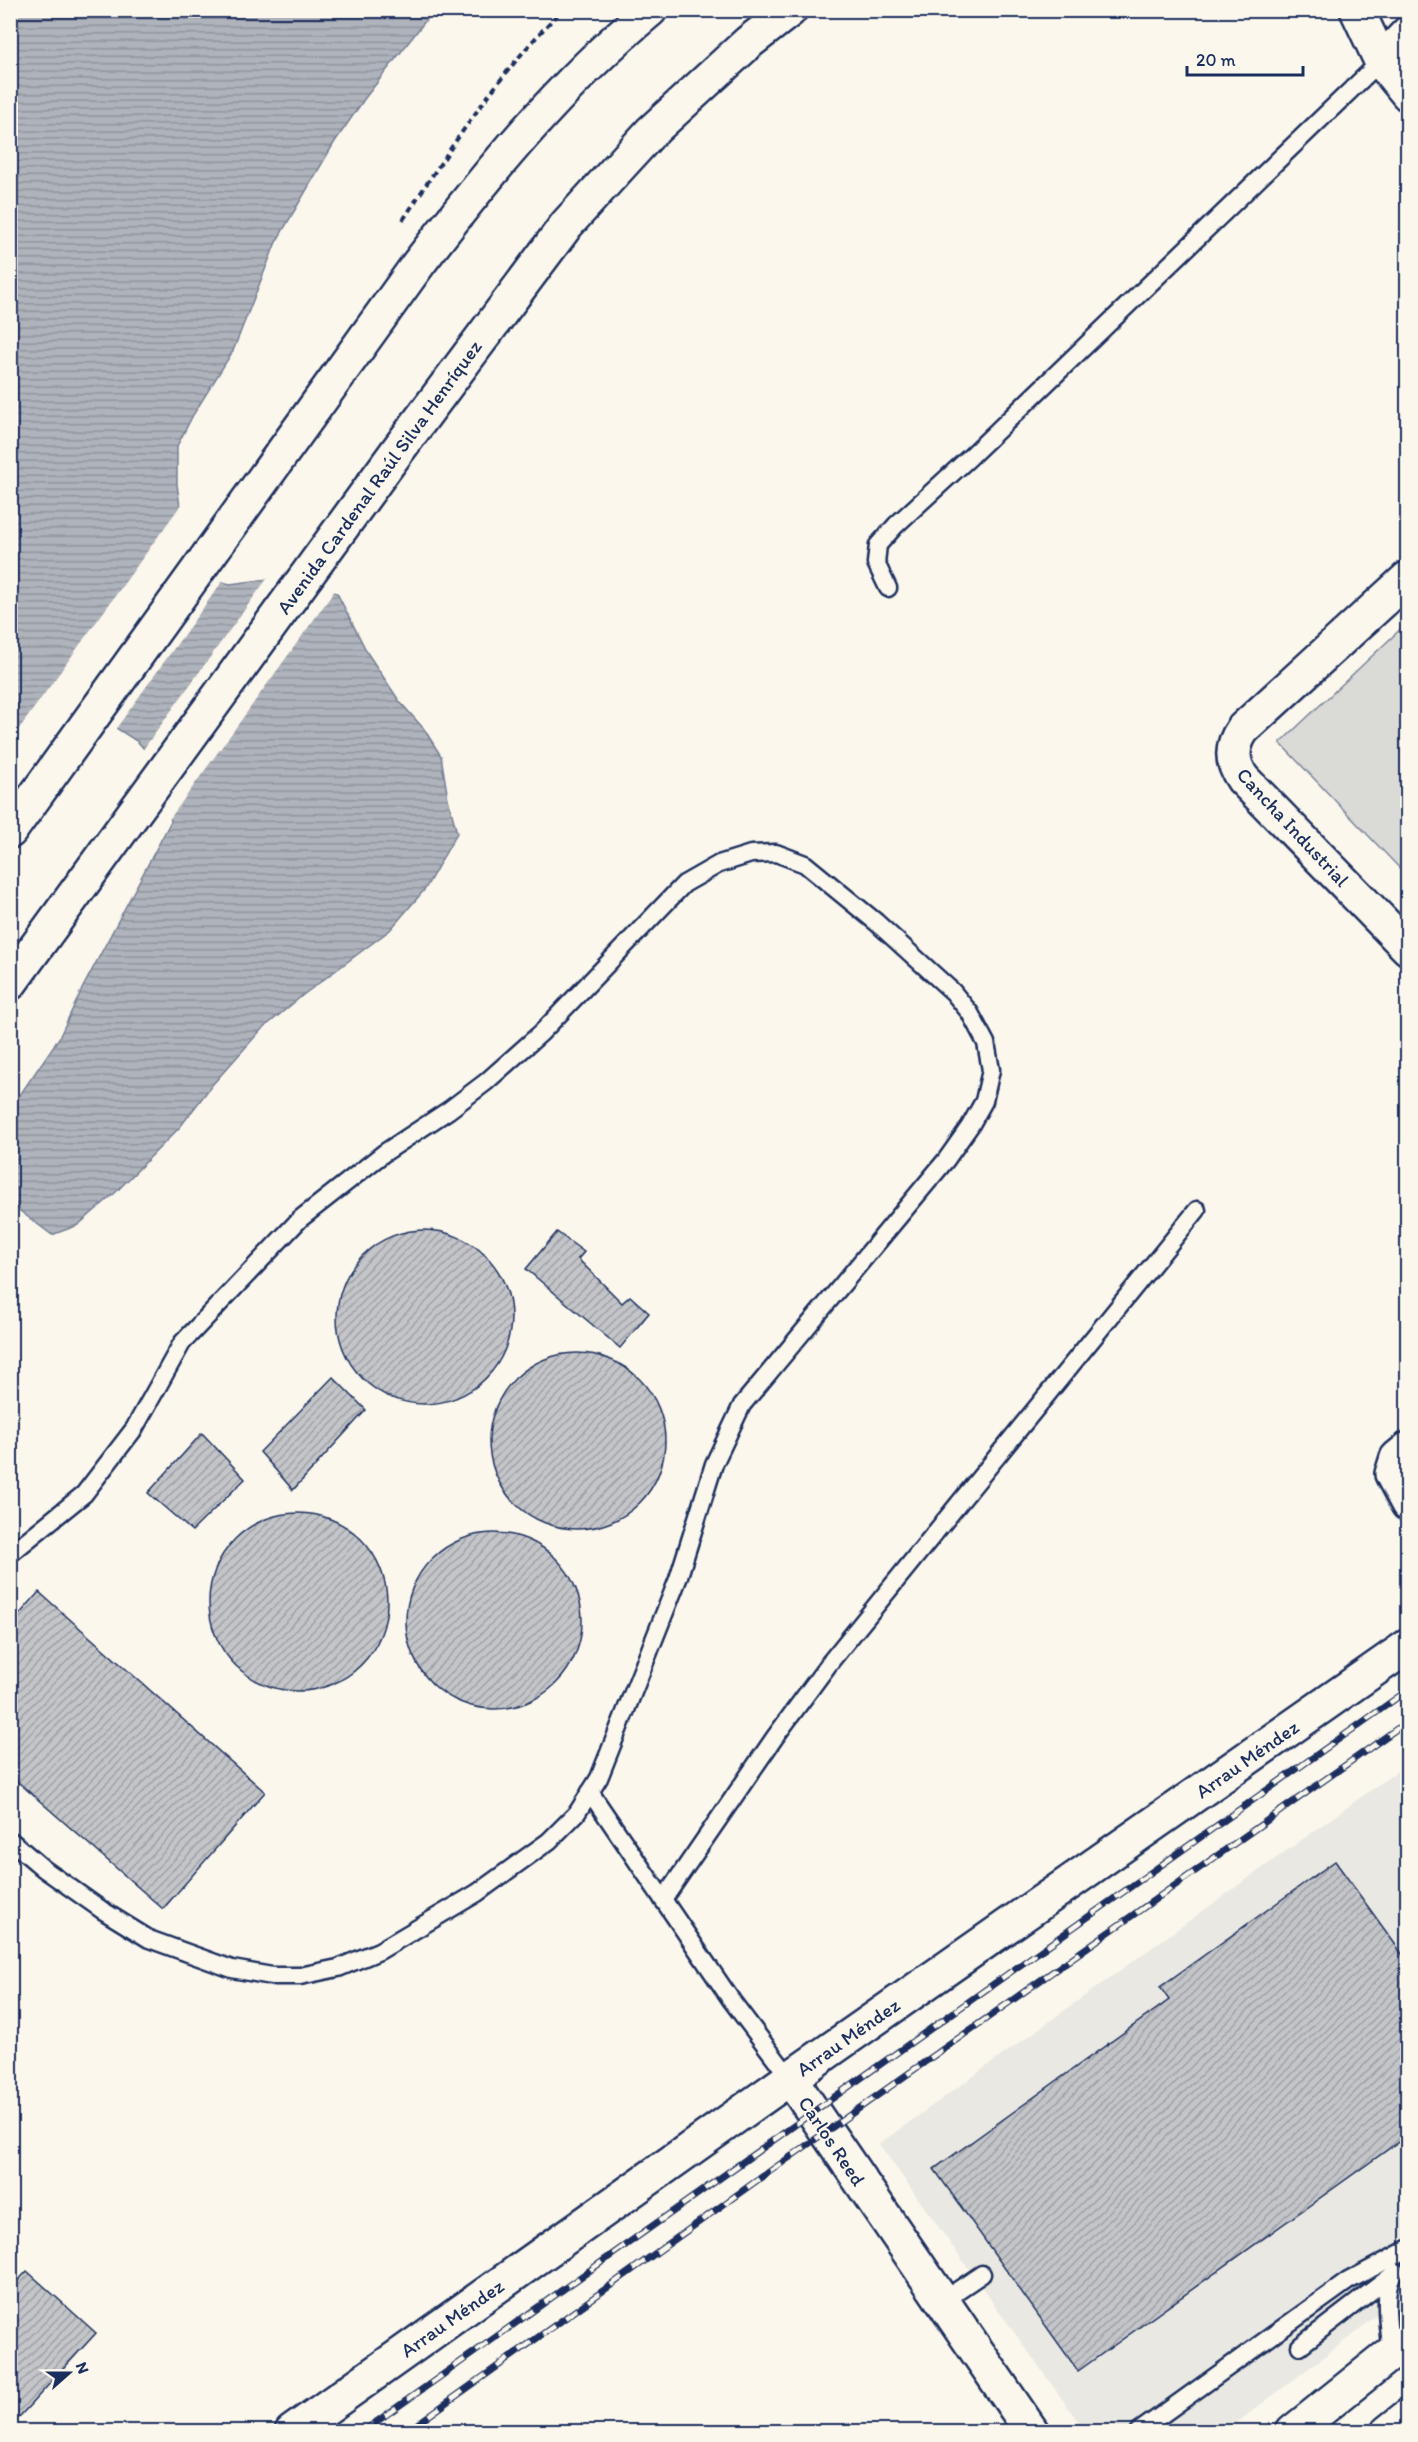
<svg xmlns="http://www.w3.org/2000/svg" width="1418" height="2442" font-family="Itim,sans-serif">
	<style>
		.built { fill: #eae8e2 }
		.pitch { fill: #dadad7; stroke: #7a849a; stroke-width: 1.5 }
		.water { fill: url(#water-rules); stroke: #747e96; stroke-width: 1.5 }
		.pier { fill: #fbf7ec }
		.building { fill: url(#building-hatch); stroke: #1b2f5e; stroke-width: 1.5 }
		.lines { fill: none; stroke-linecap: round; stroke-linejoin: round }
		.service-casing { stroke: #1b2f5e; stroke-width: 21 }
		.minor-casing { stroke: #1b2f5e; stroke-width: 38 }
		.tertiary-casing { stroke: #1b2f5e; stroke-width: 38 }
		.primary-casing { stroke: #1b2f5e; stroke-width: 38 }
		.path { stroke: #1b2f5e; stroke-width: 4; stroke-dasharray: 6 4.5; stroke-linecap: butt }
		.service { stroke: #fbf7ec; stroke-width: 16 }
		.minor { stroke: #fbf7ec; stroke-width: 33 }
		.tertiary { stroke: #fbf7ec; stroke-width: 33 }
		.primary { stroke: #fbf7ec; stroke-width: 33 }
		.rail-casing { stroke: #1b2f5e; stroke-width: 7 }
		.rail { stroke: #fbf7ec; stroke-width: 4.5; stroke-dasharray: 14; stroke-linecap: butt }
		.labels { text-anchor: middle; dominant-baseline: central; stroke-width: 4.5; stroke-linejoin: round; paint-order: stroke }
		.street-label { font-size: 20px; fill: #1b2f5e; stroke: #fbf7ec }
	</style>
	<defs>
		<pattern id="water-rules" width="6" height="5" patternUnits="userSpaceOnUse" patternTransform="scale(1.5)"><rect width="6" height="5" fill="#afb3bb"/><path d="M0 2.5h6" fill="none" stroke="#8e929b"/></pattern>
		<pattern id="building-hatch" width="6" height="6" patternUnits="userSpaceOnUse" patternTransform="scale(1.5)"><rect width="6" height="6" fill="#c3c5c9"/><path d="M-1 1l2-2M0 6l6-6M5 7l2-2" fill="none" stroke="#9ea0a6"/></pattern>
	</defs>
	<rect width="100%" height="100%" fill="#fbf7ec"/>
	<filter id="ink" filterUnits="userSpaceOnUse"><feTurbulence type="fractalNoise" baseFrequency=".0167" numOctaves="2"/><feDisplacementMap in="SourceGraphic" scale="12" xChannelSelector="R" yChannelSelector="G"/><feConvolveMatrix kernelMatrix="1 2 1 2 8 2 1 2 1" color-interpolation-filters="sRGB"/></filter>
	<g filter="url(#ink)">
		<path class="built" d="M1407,1764v524l-52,45 -129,98h-141l-206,-287z"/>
		<path class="pitch" d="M1407,623v253l-127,-133z"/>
		<path class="water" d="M11,11h422l-68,87 -31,45 -58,99 -43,109 -40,64 -16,31v38l5,38 25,56 23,6 38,-5 40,4 29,10 31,61 32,48 24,27 17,27 7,43 9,34 -32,56 -35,41 -87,65 -42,35 -49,55 -32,42 -65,66 -37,32 -26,10 -32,-24 -9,-14v-84l4,-11 44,-64 23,-49 89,-168 -15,-58 -18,-21 -42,-27 -40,-2 -45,28z"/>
		<g class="pier">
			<path d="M183,502l2,19 13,38 11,17 15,3 -109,151 -20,-12 -38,-2 -47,28 1,-4z"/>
			<path d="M269,576l39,4 28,9 -170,235 2,-3 -15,-57 -11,-13z"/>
		</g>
		<g class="building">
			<circle cx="424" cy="1317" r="87"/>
			<path d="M557,1232l27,20 -6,7 44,44 8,-7 19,17 -29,35 -94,-79z"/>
			<circle cx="577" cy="1441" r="88"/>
			<path d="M333,1377l33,33 -73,80 -33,-38z"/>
			<path d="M202,1433l43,46 -53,52 -44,-38z"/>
			<circle cx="298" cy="1602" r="89"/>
			<circle cx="494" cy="1621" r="88"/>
			<path d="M39,1592l226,200 -102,117 -153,-134v-150z"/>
			<path d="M1335,1861l73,101v173l-330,236 -144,-202 235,-169 -9,-13z"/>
			<path d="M27,2271l69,62 -86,94v-138z"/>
		</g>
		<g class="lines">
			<g class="service-casing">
				<g id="service">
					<path d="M888,588l-12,-25 2,-18 18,-20 74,-68 411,-396"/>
					<path d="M10,1554l74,-60 50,-65 48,-86 118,-124 84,-66 65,-43 37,-28 55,-49 143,-149 35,-20 32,-10 25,-1 29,11 71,58 77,70 17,21 16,30 5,27 -7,31 -14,25 -24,34 -204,245 -28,59 -36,115 -79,199 -22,35 -28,28 -72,52 -98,58 -41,17 -38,8h-28l-40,-7 -83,-30 -47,-29 -58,-41 -34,-29"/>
					<path d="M590,1792l142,209 58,77"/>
					<path d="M663,1900l112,-163 56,-76 366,-451"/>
					<path d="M942,2301l40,-27"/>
					<path d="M1300,2346l91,-70"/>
					<path d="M1391,2354c-2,-21 -10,-67 4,-83"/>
					<path d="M1138,2432l210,-151 60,-32"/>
				</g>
			</g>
			<g class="minor-casing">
				<g id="minor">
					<path d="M1381,61l27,-28"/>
					<path d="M1408,578l-165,151c-12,17 -12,33 0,50l165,169"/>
					<path d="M1408,1449l-11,9 -5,16 16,30"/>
					<path d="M790,2078l242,354"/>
					<path d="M292,2432l498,-354 618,-432"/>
				</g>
			</g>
			<g class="tertiary-casing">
				<path id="tertiary" d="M1357,10l24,51 27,33"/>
			</g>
			<g class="primary-casing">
				<g id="primary">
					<path d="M10,831l409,-568c69,-90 142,-179 231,-253"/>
					<path d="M10,983l388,-533 169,-226 84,-92 98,-90 41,-32"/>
					<path d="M1293,2432l115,-92"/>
					<path d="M1388,2432l20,-16"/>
				</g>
			</g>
			<path class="path" d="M403,220c48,-73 96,-147 159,-210"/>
			<use href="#service" class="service"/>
			<use href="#minor" class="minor"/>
			<use href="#tertiary" class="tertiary"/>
			<use href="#primary" class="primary"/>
			<g class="rail-casing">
				<g id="rail">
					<path d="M362,2432l1046,-742"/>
					<path d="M406,2432l353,-253 649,-458"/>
				</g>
			</g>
			<use href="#rail" class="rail"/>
		</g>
	</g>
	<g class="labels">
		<g class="street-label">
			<text transform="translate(379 477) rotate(-54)">Avenida Cardenal Raúl Silva Henríquez</text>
			<text transform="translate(1293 827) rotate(47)">Cancha Industrial</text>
			<text transform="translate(1247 1759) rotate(-35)">Arrau Méndez</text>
			<text transform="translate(848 2037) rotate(-35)">Arrau Méndez</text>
			<text transform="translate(832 2141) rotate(56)">Carlos Reed</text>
			<text transform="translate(452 2318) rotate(-35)">Arrau Méndez</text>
		</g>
	</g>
	<rect width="1418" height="2442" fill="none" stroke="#fbf7ec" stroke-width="36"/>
	<rect x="18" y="18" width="1382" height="2406" fill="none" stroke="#1b2f5e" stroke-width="2" filter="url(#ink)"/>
	<g transform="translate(69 2373) rotate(69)" stroke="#fbf7ec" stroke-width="4.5" paint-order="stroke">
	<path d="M0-4.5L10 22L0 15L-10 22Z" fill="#1b2f5e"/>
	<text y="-9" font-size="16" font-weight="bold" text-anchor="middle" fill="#1b2f5e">N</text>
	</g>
	<path d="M1187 66v9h116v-9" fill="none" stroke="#1b2f5e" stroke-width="3"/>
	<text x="1196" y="66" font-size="18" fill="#1b2f5e" stroke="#fbf7ec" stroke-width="4.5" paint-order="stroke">20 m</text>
</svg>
